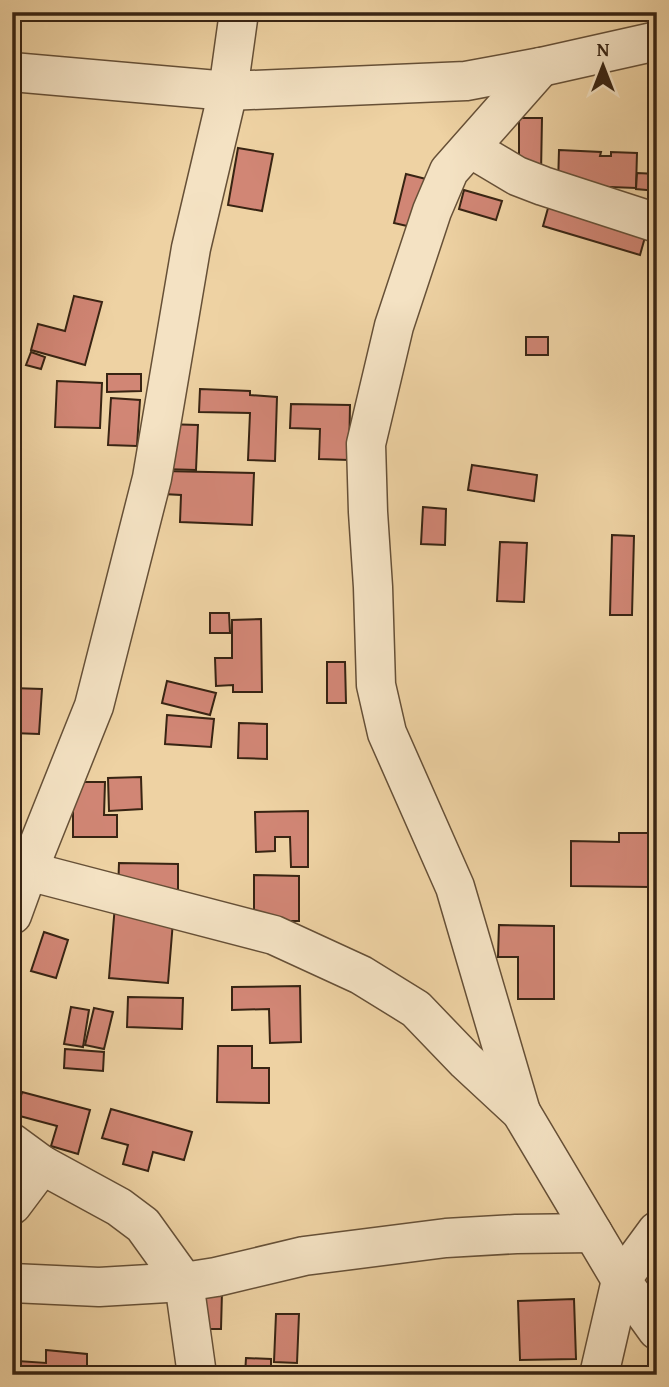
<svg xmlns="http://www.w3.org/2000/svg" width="669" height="1387" font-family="'Gentium Book Plus',serif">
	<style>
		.building { fill: #d18675; stroke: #382413; stroke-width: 2 }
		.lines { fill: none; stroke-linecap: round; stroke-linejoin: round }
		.minor-casing { stroke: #665037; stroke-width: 41 }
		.minor { stroke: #f4e2c3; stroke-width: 38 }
	</style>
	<rect width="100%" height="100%" fill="#eed2a3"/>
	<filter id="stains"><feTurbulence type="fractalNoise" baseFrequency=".00286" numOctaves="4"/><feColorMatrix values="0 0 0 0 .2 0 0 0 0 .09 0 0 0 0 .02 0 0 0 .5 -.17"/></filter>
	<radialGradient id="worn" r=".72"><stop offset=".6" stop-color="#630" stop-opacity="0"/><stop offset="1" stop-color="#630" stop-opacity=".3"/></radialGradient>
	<g class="building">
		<path d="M609,12h28l-1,7 -27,-1z"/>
		<path d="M519,118h23l-1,56 -22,-1z"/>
		<path d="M238,148l35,6 -11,57 -34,-6z"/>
		<path d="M559,150l42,2 -1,4h11v-4l26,1 -1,35 -78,-3z"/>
		<path d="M637,173l20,1v17l-21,-2z"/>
		<path d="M406,174l36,9 -13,48 -35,-8z"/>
		<path d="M464,190l38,11 -6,19 -37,-11z"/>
		<path d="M550,201l97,29 -7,25 -97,-29z"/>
		<path d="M74,296l28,6 -17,63 -54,-15 7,-26 27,7z"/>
		<rect x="526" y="337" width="22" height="18"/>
		<path d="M31,352l14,5 -4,12 -15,-4z"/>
		<path d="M107,374h34v17l-34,1z"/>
		<path d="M57,381l45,2 -2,45 -45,-1z"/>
		<path d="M200,389l50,2v4l27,2 -2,64 -27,-1 2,-47 -51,-1z"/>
		<path d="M111,398l29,2 -3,46 -29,-1z"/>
		<path d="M291,404l59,1 -1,55 -30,-1 1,-30 -30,-1z"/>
		<path d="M164,424l34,1 -2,45 -34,-1z"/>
		<path d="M472,465l65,10 -3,26 -66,-11z"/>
		<path d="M163,471l91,2 -2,52 -72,-3 1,-27 -18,-1z"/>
		<path d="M423,507l23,2 -1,36 -24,-1z"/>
		<path d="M612,535l22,1 -2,79h-22z"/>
		<path d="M500,542l27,1 -3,59 -27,-1z"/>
		<path d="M210,613h19l1,20h-20z"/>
		<path d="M261,619l1,73h-29v-7l-17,1 -1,-28h17v-38z"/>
		<path d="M327,662h18l1,41h-19z"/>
		<path d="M167,681l49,12 -6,22 -48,-12z"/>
		<path d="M12,688l30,1 -3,45 -27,-1z"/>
		<path d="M167,715l47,4 -3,28 -46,-3z"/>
		<path d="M239,723l28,1v35l-29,-1z"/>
		<path d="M141,777l1,32 -33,2 -1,-33z"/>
		<path d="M73,782h32l-1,33h13v22h-44z"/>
		<path d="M308,811v56h-17l-1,-30h-15v14l-19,1 -1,-40z"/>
		<path d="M619,833h32l-1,54 -79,-1v-45l48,1z"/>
		<path d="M119,863l59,1v28l-60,-1z"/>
		<path d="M254,875l45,1v45h-45z"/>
		<path d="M115,905l59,4 -6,74 -59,-5z"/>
		<path d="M499,925l55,1v73h-36v-42h-20z"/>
		<path d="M44,932l24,8 -12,38 -25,-7z"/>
		<path d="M300,986l1,56 -31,1 -1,-34 -37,1v-23z"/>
		<path d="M128,997l55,1 -1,31 -55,-2z"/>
		<path d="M71,1007l18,3 -6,37 -19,-3z"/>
		<path d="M94,1008l19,4 -9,37 -19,-4z"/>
		<path d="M218,1046h34v22h17v35l-52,-1z"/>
		<path d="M65,1049l39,3 -1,19 -39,-3z"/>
		<path d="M22,1092l68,18 -12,44 -27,-8 6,-20 -41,-11z"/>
		<path d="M111,1109l81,23 -8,28 -31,-8 -5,19 -25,-7 5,-19 -26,-7z"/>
		<path d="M197,1291l25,1 -1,37h-25z"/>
		<path d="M574,1299l2,60 -56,1 -2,-59z"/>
		<path d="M276,1314h23l-2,49 -23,-1z"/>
		<path d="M46,1350l41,4v14h12l-1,7h-81l1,-14 28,2z"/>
		<path d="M246,1358l25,1v16h-26z"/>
	</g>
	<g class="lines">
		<g class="minor-casing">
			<g id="minor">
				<path d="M12,72l216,19 238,-10 75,-14 116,-26"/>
				<path d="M470,148l47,28 26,10 114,37"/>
				<path d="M28,871l246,64 87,40 55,34 50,52 55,51 100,168 36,50"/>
				<path d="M12,915l16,-44 66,-165 58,-228 39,-230 37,-157 11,-79"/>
				<path d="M521,1112l-66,-225 -68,-154 -11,-48 -3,-98 -5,-75 -2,-68 28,-118 38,-115 17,-40 92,-104"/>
				<path d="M12,1143l30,22 77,42 24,18 41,57 13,93"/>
				<path d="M12,1205l30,-40"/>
				<path d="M12,1283l87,4 85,-5 32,-5 88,-21 142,-18 70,-4 77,-1"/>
				<path d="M599,1375l22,-95 36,-49"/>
			</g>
		</g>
		<use href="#minor" class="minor"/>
	</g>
	<rect width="669" height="1387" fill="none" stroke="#eed2a3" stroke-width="42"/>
	<rect x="14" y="14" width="641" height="1359" fill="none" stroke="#382413" stroke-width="3.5"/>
	<rect x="21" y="21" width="627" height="1345" fill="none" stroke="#382413" stroke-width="2"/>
	<g transform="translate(603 66)" stroke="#f4e2c3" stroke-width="5" paint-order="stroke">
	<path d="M0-5L12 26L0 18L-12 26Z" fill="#382413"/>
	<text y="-10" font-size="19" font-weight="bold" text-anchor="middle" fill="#382413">N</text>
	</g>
	<rect width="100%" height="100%" filter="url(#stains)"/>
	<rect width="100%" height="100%" fill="url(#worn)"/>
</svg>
